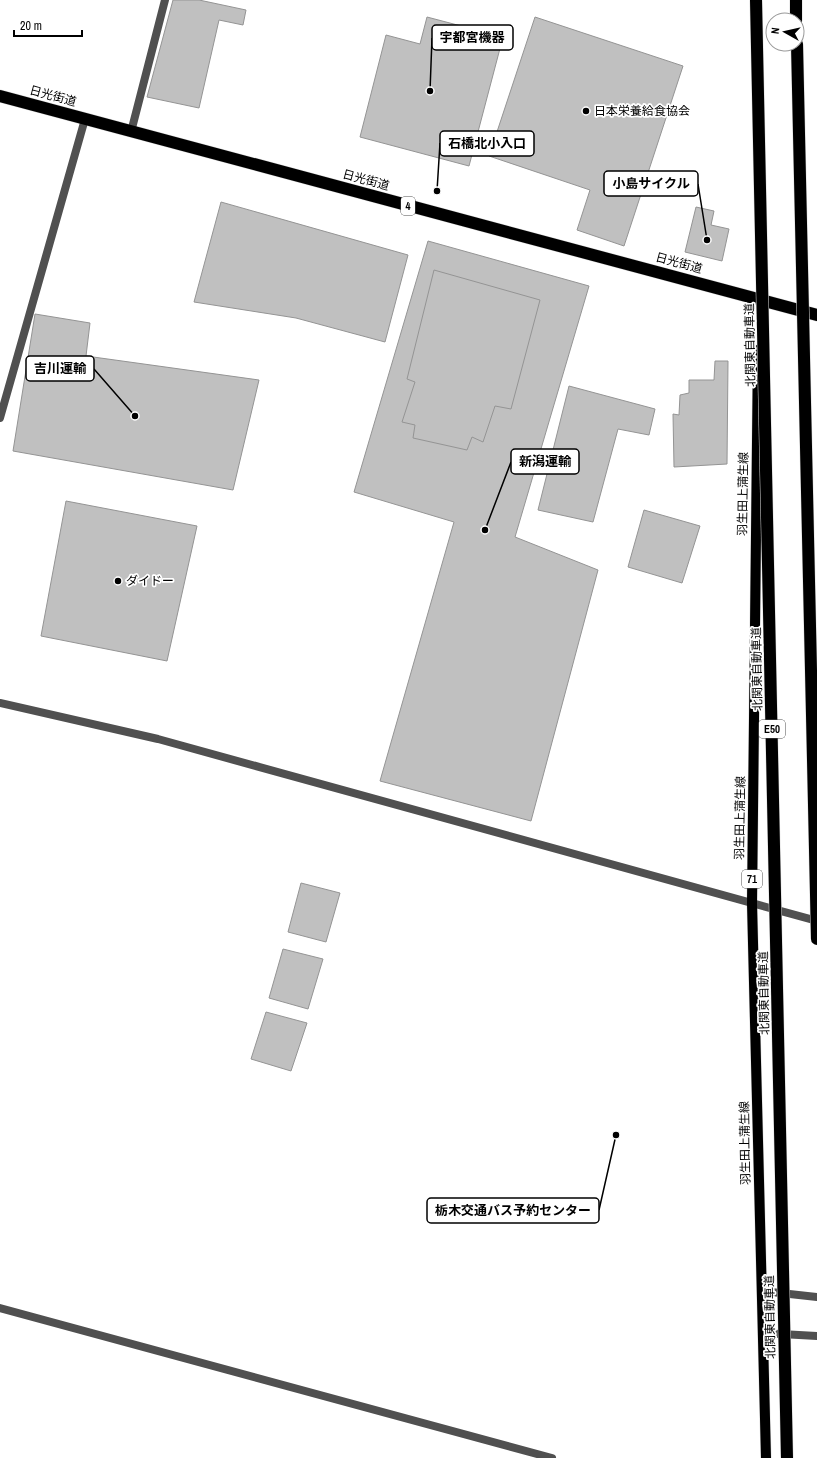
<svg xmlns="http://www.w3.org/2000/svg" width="817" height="1458" font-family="'Archivo Narrow','Noto Sans JP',sans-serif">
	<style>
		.building { fill: #c0c0c0; stroke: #949494 }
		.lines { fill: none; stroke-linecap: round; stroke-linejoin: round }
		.primary-casing { stroke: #dbdbdb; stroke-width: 11 }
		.highway-casing { stroke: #dbdbdb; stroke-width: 13 }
		.lane { stroke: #505050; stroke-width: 8 }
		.street { stroke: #505050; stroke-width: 8 }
		.primary { stroke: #000; stroke-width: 10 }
		.highway { stroke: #000; stroke-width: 12 }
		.highway-bridge-casing { stroke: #dbdbdb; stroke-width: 13; stroke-linecap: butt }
		.highway-bridge { stroke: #000; stroke-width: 12 }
		.poi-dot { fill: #000; stroke: #fff; stroke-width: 1.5 }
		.labels { text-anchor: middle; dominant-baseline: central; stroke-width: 3.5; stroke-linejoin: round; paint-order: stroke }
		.shield { fill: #fff; stroke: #4c4c4c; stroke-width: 1 }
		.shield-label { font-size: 11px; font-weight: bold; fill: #000 }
		.street-label { font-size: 12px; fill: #000; stroke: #fff }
		.poi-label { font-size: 12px; fill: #000; stroke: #fff; text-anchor: start }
		.leader { fill: none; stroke: #000; stroke-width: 1.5 }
		.callout-dot { fill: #000; stroke: #fff; stroke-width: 1.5 }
		.callout { fill: #fff; stroke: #000; stroke-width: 1.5 }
		.callout-label { font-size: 13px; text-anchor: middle; font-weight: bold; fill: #000 }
	</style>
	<rect width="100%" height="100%" fill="#fff"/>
	<g class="building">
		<path d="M173,0h26l47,10 -3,15 -24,-5 -20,88 -52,-11z"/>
		<path d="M427,17l76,20 -34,129 -109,-29 26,-102 34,9z"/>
		<path d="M535,17l148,49 -59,180 -47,-16 13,-40 -101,-34z"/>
		<path d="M221,202l187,53 -23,87 -89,-24 -102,-16z"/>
		<path d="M696,207l18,4 -3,14 18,4 -7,32 -37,-9z"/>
		<path d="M428,241l161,45 -74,251 83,33 -67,251 -151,-40 74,-259 -100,-30z"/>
		<path d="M434,270l106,30 -29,109 -16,-3 -12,36 -11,-5 -5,13 -54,-12 2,-13 -13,-3 13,-40 -8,-3z"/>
		<path d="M35,314l55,9 -4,33 173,24 -26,110 -220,-39z"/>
		<path d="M715,361h13l-1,103 -53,3 -1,-53 6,1 1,-20 9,-2v-13h25z"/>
		<path d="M569,386l86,23 -6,26 -31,-6 -25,93 -55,-12z"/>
		<path d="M66,501l131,25 -30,135 -126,-25z"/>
		<path d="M644,510l56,16 -18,57 -54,-16z"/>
		<path d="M301,883l39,10 -14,49 -38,-10z"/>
		<path d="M283,949l40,10 -15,50 -39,-11z"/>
		<path d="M266,1012l41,11 -16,48 -40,-12z"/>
	</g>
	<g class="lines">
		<g class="primary-casing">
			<path id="primary" d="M758,350l-6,553 14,555"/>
		</g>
		<g class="highway-casing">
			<g id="highway">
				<path d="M796,0v20"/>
				<path d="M0,96l817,219"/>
			</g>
		</g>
		<g class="lane">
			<path d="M762,1291l55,6"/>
			<path d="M763,1333l54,3"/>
		</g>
		<g class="street">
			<path d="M131,132l34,-132"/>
			<path d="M0,418l85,-299"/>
			<path d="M0,703l158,36 659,182"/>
			<path d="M0,1308l552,150"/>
		</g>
		<use href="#primary" class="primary"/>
		<use href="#highway" class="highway"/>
		<g class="highway-bridge-casing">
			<g id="highway-bridge">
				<path d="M756,0l31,1458"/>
				<path d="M797,44l20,895"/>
			</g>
		</g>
		<use href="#highway-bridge" class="highway-bridge"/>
	</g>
	<g class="poi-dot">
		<circle cx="586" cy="111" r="4"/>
		<circle cx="118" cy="581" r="4"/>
	</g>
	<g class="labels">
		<g class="shield">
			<rect x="401" y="197" width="14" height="18" rx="3"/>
			<rect x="759" y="720" width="26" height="18" rx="3"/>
			<rect x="742" y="870" width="20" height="18" rx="3"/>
		</g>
		<g class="shield-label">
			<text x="408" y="206">4</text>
			<text x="772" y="729">E50</text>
			<text x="752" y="879">71</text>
		</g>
		<g class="street-label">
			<text transform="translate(53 96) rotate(15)">日光街道</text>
			<text transform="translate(366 180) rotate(15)">日光街道</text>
			<text transform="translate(679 263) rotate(15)">日光街道</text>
			<text transform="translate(750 345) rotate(-91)">北関東自動車道</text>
			<text transform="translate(743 494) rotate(-89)">羽生田上蒲生線</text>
			<text transform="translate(757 669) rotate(-91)">北関東自動車道</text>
			<text transform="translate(740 818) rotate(-89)">羽生田上蒲生線</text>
			<text transform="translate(764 993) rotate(-91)">北関東自動車道</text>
			<text transform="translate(745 1143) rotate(-91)">羽生田上蒲生線</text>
			<text transform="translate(770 1317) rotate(-91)">北関東自動車道</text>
		</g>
		<g class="poi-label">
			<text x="594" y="111">日本栄養給食協会</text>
			<text x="126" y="581">ダイドー</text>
		</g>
	</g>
	<path class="leader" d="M430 91L432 38M437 191L440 143M707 240L698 184M135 416L94 369M485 530L511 462M616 1135L599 1210"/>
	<g class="callout-dot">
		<circle cx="430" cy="91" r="4"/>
		<circle cx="437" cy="191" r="4"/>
		<circle cx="707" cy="240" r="4"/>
		<circle cx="135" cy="416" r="4"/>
		<circle cx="485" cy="530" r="4"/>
		<circle cx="616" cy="1135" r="4"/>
	</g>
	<g class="callout">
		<rect x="432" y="25" width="81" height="25" rx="4"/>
		<rect x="440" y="131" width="94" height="25" rx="4"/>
		<rect x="604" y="171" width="94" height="25" rx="4"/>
		<rect x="26" y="356" width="68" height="25" rx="4"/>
		<rect x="511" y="449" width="68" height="25" rx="4"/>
		<rect x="427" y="1198" width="172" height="25" rx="4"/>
	</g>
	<g class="callout-label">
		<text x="472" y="42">宇都宮機器</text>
		<text x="487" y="148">石橋北小入口</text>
		<text x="651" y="188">小島サイクル</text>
		<text x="60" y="373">吉川運輸</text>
		<text x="545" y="466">新潟運輸</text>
		<text x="513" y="1215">栃木交通バス予約センター</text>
	</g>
	<g transform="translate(785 32) rotate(278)"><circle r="19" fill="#ffffff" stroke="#999999"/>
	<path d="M0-3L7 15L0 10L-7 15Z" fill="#000000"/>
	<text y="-6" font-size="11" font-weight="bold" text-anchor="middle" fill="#000000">N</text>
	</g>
	<path d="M14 30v6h68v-6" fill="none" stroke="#000000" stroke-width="2"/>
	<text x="20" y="30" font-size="12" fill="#000000" stroke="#ffffff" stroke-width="3" paint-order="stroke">20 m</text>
</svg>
